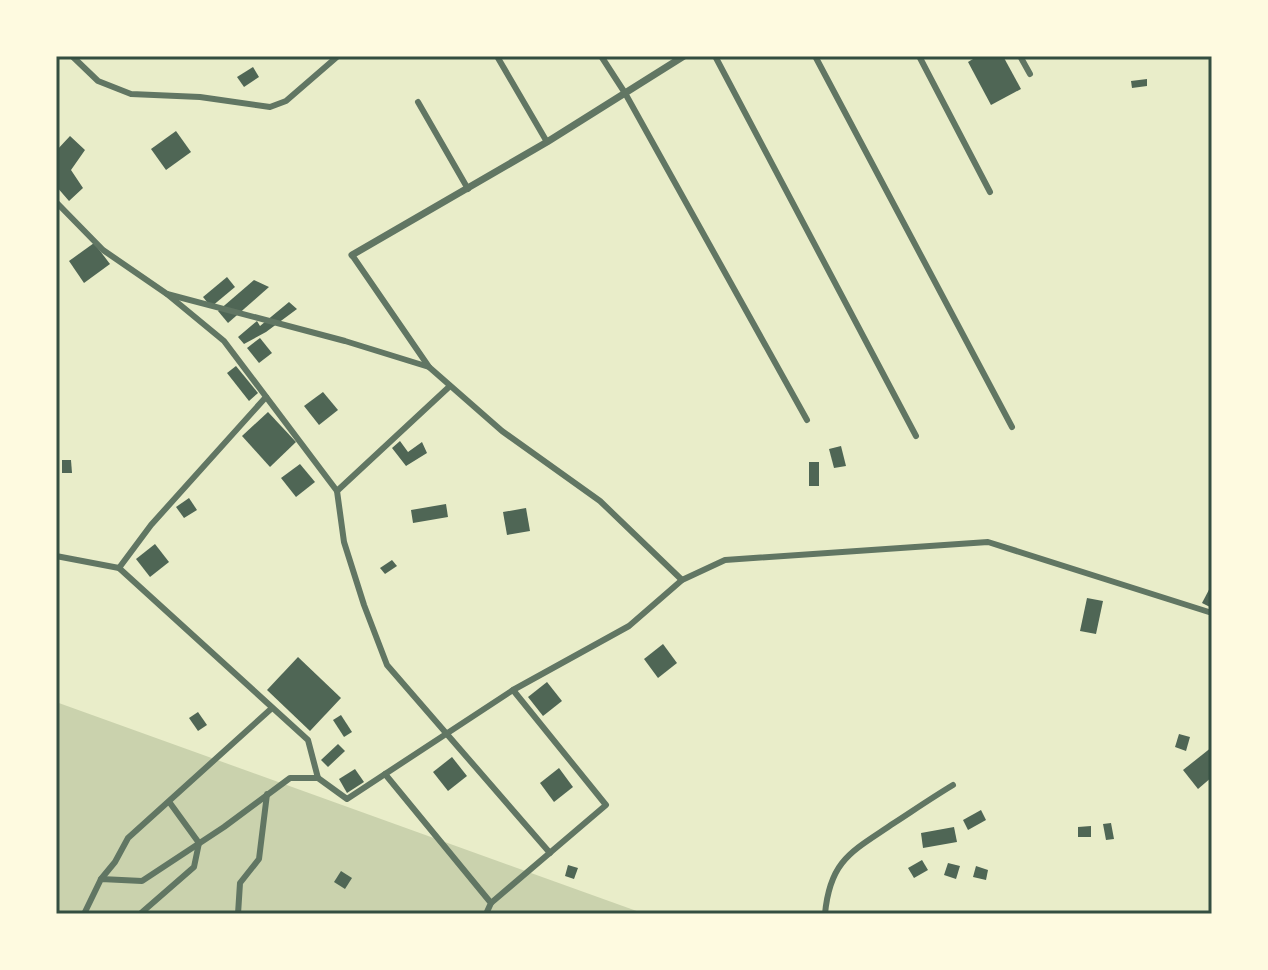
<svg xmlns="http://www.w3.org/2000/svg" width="1268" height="970" font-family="'Noto Serif',serif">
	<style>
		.green { fill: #cad2ad }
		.building { fill: #4f6655 }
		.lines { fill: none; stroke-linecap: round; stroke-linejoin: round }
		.minor { stroke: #617663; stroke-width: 6 }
		.tertiary { stroke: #617663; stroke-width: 7 }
		.neatline { fill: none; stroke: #344e41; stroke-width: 3 }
	</style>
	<rect width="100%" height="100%" fill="#e9edc9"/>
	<path class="green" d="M56,702l589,212h-589z"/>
	<g class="building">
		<path d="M978,56h25l18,33 -30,16 -23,-43z"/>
		<path d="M253,67l6,10 -15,10 -7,-10z"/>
		<path d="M1147,79v7l-15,2 -1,-7z"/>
		<path d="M176,131l15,21 -25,18 -15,-21z"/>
		<path d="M70,136l15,14 -14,20 12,18 -14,13 -13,-15v-35z"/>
		<path d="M94,243l16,21 -26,19 -15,-22z"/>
		<path d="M227,277l8,10 -24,20 -8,-10z"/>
		<path d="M254,280l15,7 -41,36 -10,-12z"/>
		<path d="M289,302l8,7 -31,23 -22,12 -6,-7 19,-16 3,5z"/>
		<path d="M260,338l12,15 -13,10 -12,-15z"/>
		<path d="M236,366l22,27 -9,8 -22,-28z"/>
		<path d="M323,392l15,18 -19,15 -15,-19z"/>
		<path d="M268,412l28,30 -26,25 -28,-31z"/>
		<path d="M400,441l8,11 14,-10 5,11 -21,13 -14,-18z"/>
		<path d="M841,446l5,20 -12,2 -5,-19z"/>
		<path d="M62,460h9l1,13h-10z"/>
		<rect x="809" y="462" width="10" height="24"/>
		<path d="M300,464l15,18 -19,15 -15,-19z"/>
		<path d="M189,498l8,12 -13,8 -8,-11z"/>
		<path d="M446,504l2,13 -35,6 -2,-13z"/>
		<path d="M526,508l4,23 -23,4 -4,-23z"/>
		<path d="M155,544l14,18 -19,15 -14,-18z"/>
		<path d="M392,560l5,6 -12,8 -5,-6z"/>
		<path d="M1212,584v24l-10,-5z"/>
		<path d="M1087,598l16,3 -7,33 -16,-3z"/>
		<path d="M663,644l14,19 -19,15 -14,-19z"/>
		<path d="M298,657l43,41 -31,33 -43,-41z"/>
		<path d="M547,682l15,19 -19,15 -15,-19z"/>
		<path d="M198,712l9,13 -9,6 -9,-13z"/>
		<path d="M341,715l11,17 -8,5 -11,-17z"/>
		<path d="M1179,734l11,3 -4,14 -11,-4z"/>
		<path d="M338,744l7,7 -17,16 -7,-7z"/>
		<path d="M1212,747v30l-14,12 -15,-19z"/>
		<path d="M452,757l15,19 -19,15 -15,-19z"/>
		<path d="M559,768l14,19 -19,15 -14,-19z"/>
		<path d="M355,769l9,13 -17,11 -8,-14z"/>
		<path d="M981,810l5,10 -18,10 -5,-10z"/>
		<path d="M1111,823l3,16 -8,1 -3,-16z"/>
		<path d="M1091,826v11h-13v-10z"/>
		<path d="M954,827l3,15 -34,6 -2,-15z"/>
		<path d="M922,860l6,10 -14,8 -6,-10z"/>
		<path d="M948,863l12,3 -4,13 -12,-4z"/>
		<path d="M568,865l10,3 -4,11 -9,-3z"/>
		<path d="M976,866l12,4 -2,10 -13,-3z"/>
		<path d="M341,871l11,7 -7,11 -11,-7z"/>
	</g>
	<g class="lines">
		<g class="minor">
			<path d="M72,56l26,25 33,13 69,3 70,10 16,-6 52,-45"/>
			<path d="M601,56l24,37 182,327"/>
			<path d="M715,56l201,380"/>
			<path d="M815,56l197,371"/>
			<path d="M919,56l71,136"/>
			<path d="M1020,56l10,18"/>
			<path d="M498,58l49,84"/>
			<path d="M418,102l50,87"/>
			<path d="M56,202l47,48 64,44 57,47 113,150 113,-105"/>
			<path d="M352,255l77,112"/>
			<path d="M167,294l178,47 84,26 73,64 98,70 82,79"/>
			<path d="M337,491l7,51 20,63 23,60 163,188"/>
			<path d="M56,556l63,12 189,172 10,38"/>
			<path d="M119,568l32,-43 115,-128"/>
			<path d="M385,774l106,129 -5,11"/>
			<path d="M101,879l14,-17 13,-24 144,-130"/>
			<path d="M491,903l115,-98 -93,-115"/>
			<path d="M84,914l17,-35 41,2 82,-54 66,-49h28l29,21 166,-109 116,-64 53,-46 43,-20 263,-18 224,71"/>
			<path d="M140,914l54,-47 5,-24 -29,-40"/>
			<path d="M238,914l2,-31 19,-24 8,-65"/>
			<path d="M825,914c5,-55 28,-63 69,-91 20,-13 39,-26 59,-38"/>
		</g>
		<path class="tertiary" d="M352,255l195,-113 137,-86"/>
	</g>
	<rect width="1268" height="970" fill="none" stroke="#fefae0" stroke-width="116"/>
	<rect x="58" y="58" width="1152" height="854" class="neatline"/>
</svg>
